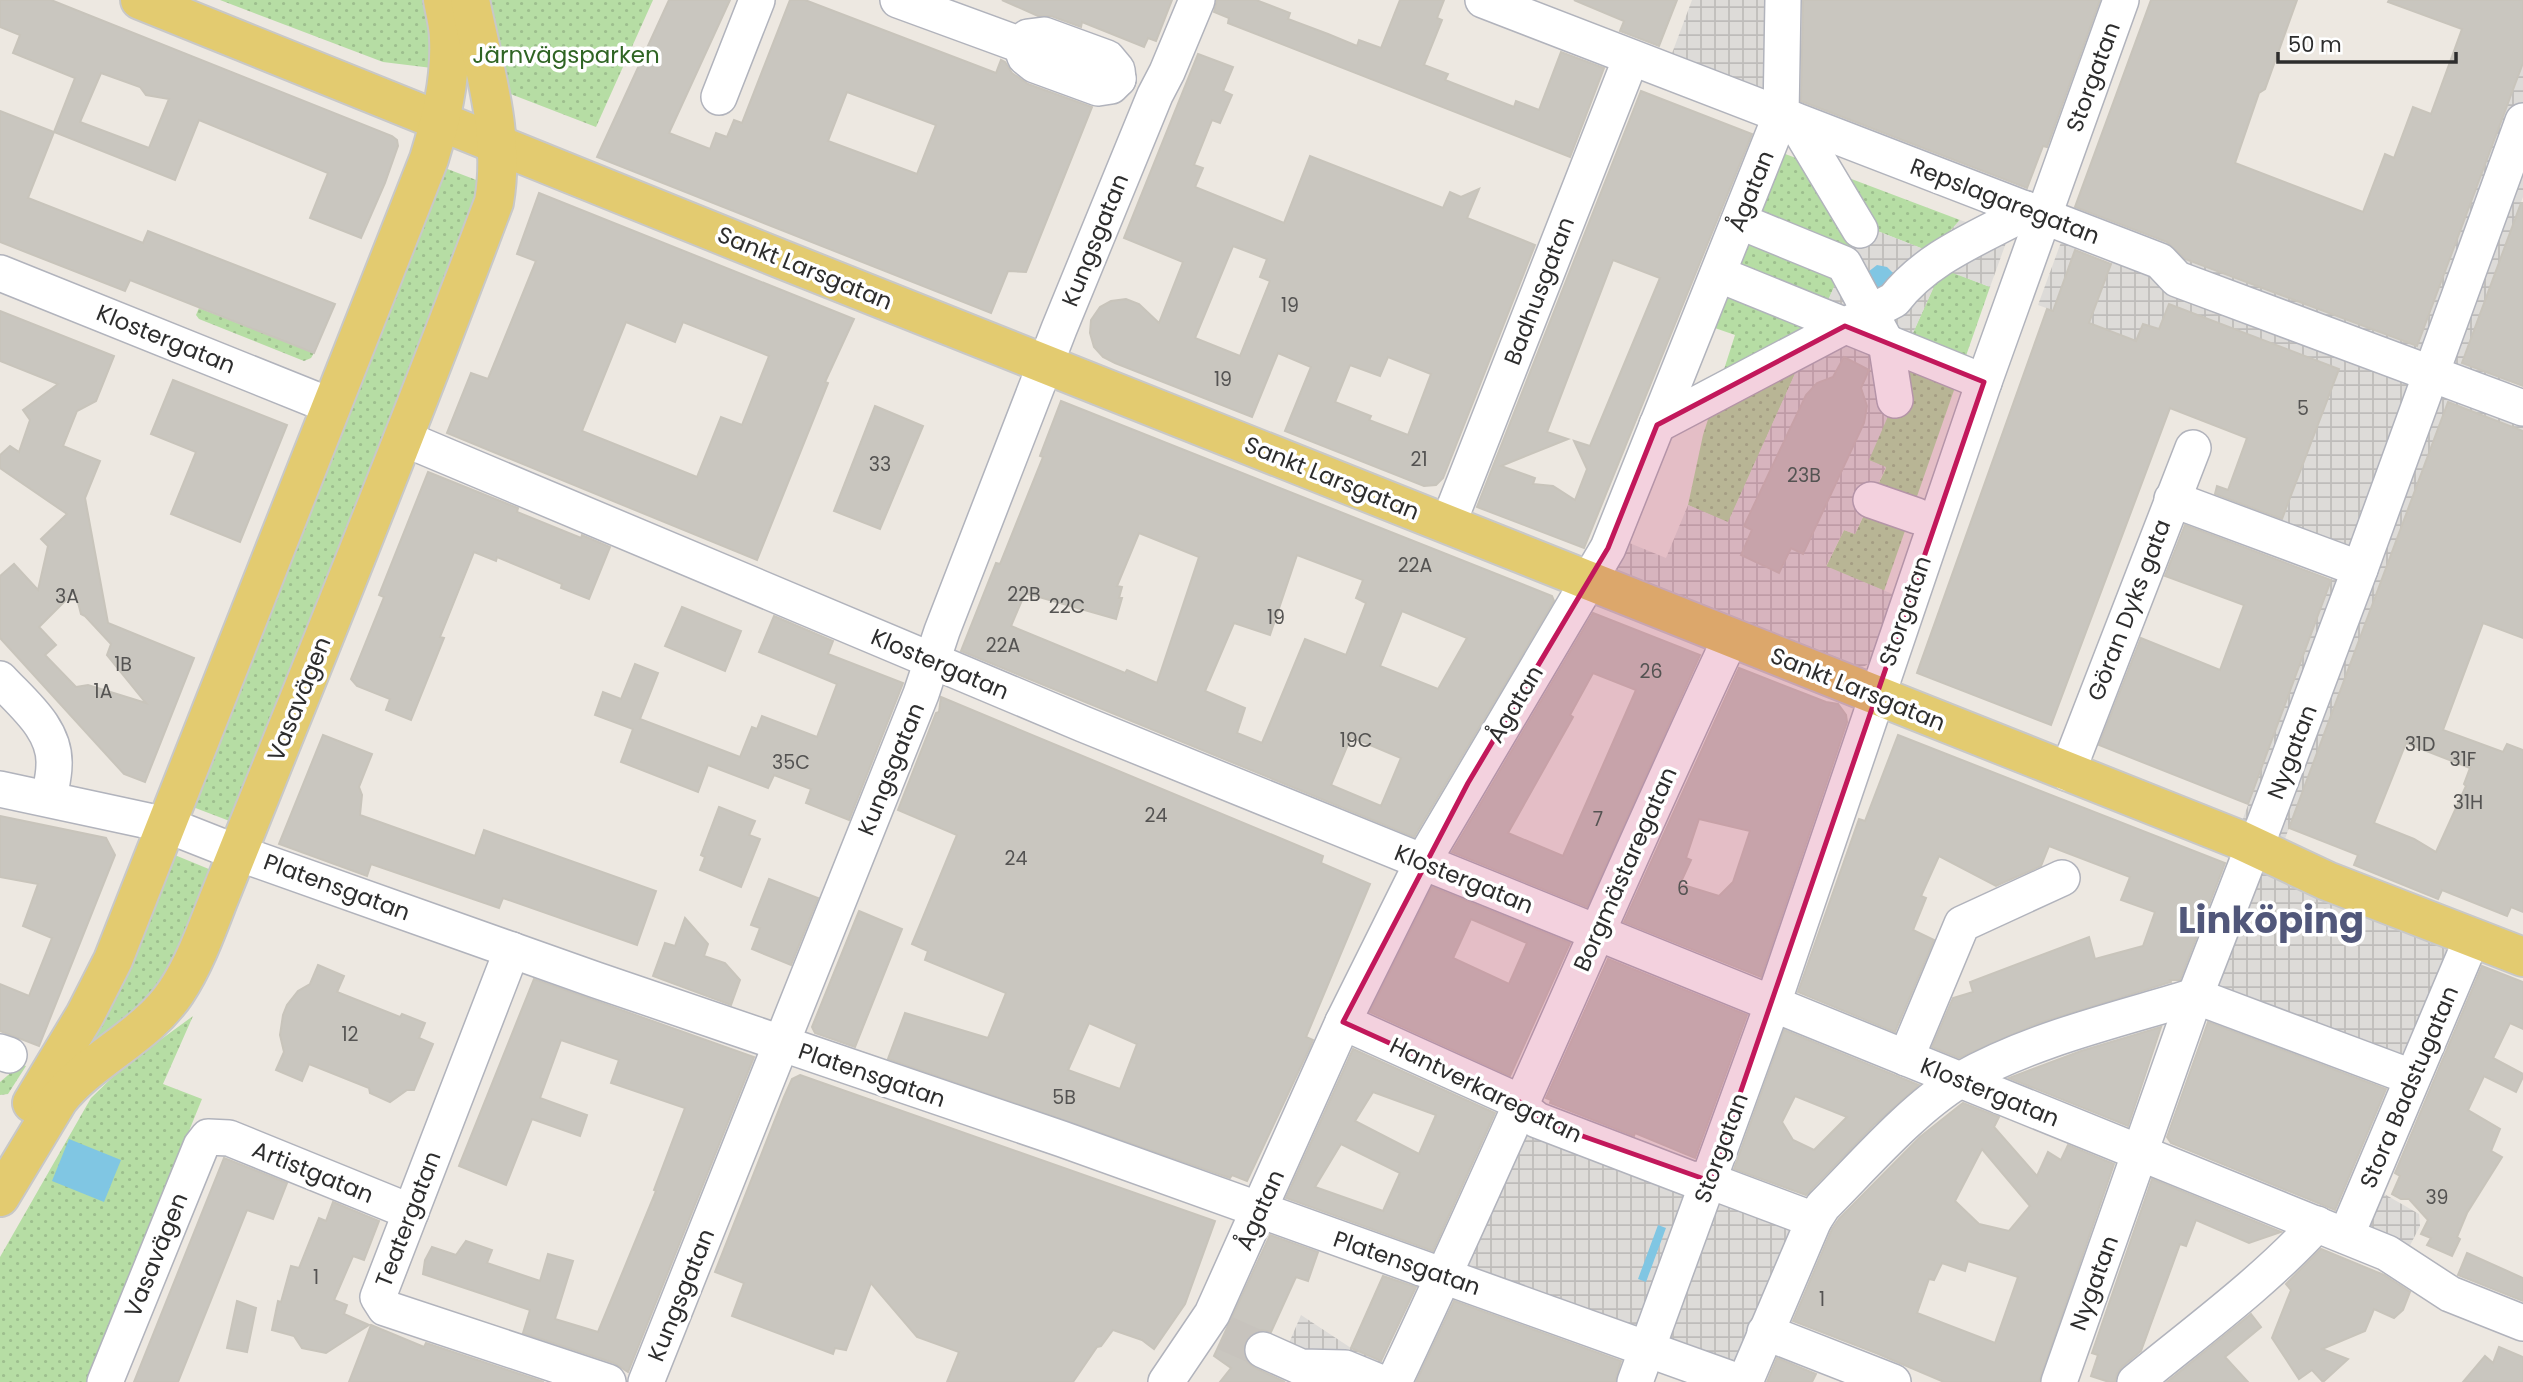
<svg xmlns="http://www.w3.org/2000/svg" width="2523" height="1382" font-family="Poppins,sans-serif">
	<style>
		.green { fill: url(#green-dots) }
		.plaza { fill: url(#plaza-grid); fill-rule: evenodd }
		.water { fill: #80c6e3 }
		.building { fill: #c9c6bf; stroke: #c8c4bb; stroke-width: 2; fill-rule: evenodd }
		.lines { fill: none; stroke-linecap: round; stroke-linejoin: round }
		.minor-tunnel { stroke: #c7c3bd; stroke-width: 35; stroke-dasharray: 35 18; stroke-linecap: butt }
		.minor-casing { stroke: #b1b3bc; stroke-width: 38 }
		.major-casing { stroke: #c8c8c8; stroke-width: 42 }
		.minor { stroke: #fff; stroke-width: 35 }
		.major { stroke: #e3cb70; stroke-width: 38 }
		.marked { fill: #c2185b; fill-opacity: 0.2; stroke: #c2185b; stroke-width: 5; stroke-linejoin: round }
		.labels { text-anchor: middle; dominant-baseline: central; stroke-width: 7; stroke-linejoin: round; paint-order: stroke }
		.number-label { font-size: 19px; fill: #545352 }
		.park-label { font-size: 23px; fill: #2f6423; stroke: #fff }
		.street-label { font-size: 23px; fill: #2d2d2d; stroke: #fff }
		.town-label { font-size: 37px; font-weight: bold; fill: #51577a; stroke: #fff }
	</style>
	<defs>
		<pattern id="green-dots" width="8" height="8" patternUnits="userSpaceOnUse" patternTransform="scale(1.75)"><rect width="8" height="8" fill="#b6dda4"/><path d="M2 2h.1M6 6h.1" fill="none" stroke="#9dbe8e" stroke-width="1.8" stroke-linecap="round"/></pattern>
		<pattern id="plaza-grid" width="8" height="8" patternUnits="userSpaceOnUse" patternTransform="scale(1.75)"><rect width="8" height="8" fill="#dddbd8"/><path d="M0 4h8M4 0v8" fill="none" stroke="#bebcba"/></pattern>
	</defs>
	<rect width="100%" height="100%" fill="#ede8e1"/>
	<g class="green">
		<path d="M220,0h208l4,68 -49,-6z"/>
		<path d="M484,0h169l-57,127 -96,-37z"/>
		<path d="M1780,152l180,68 -29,32 -69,-27 -134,298 -40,-18 15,-70 32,-100 -23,-8z"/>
		<path d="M437,165l55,21 -252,639 -55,-21z"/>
		<path d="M1942,268l48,19 -106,304 -58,-24 18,-37 11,4 31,-66 -18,-8 47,-106 -7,-10z"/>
		<path d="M199,308l115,45 -3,5 -7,3 -105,-42 -3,-4z"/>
		<path d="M165,851l56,23 -53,118 -103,75z"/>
		<path d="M193,1016l-30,68 39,15 -115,283h-87v-125l91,-159 31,-30z"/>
		<path d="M21,1064l5,2 -18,28 -8,1v-13z"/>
	</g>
	<g class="plaza">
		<path d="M1692,0h91l-2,115 -119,-35z"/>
		<path d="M2523,63v134l-61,166 47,18 3,5 11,3v42l-75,-28 -165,441 -42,-20 94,-255 -56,-41 60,-159 -170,-65 -10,25 -16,-5 -7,17 -98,-36 33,-90 346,131zM2077,247l35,13 -12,34 -36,-13z"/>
		<path d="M1986,206l29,12 -25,69 -48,-18 -34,75 7,10 -46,106 17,7 -31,67 -11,-4 -18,36 69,29 -24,65 -4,5 -12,5 -241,-97 13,-31 39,16 22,-53 40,17 134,-297 69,27 29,-32 18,6zM1844,357l25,13 -9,19 7,17 -3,17 -61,131 -12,-6 -12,25 -38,-18 11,-25 -8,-4 62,-131 11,-12 16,-6z"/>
		<path d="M2248,860l73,38 143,58 -53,121 -216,-81z"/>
		<path d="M1522,1103l292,117 -69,162 -300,-106z"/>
		<path d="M2367,1184l52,30 1,12 -18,35 -56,-25z"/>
		<path d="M1301,1315l50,33 34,15 -6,19 -93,-32z"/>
	</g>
	<g class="water">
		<path d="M1877,265l10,2 8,8 -10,22 -21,-22z"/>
		<path d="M69,1139l52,21 -17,42 -52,-21z"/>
		<path d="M1658,1225l8,3 -20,54 -8,-3z"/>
	</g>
	<g class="building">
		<path d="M0,0h51l341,136 5,4 1,6 -13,37 -24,55 -51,-20 18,-45 -129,-53 -24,60 -121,-48 21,-54 -62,-25 7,-18 -20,-8zM101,73l39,14 6,8 23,4 -20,49 -69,-26z"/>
		<path d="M669,0h61l-61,133 41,16 6,-16 11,4 7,-17 8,3 48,-123h15l191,73 5,-13 4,2 7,11 16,11 64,23 -66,165 -18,-1 -17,42 -394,-156zM847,92l89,33 -19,49 -89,-33z"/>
		<path d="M1002,0h170l-16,41 -8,-3 -4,9 -62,-25 -1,5 -30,-11h-13z"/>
		<path d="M1217,0h39l34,13 -2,6 40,15 29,12 2,-6 22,8 19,-48h44l-7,18 5,2 -18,45 24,9 -3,6 69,27 2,-6 23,9 22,-58 43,16 -34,89 -342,-134 1,-5 -15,-6z"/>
		<path d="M1574,0h103l-18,46 -39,-15 4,-10z"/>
		<path d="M1803,0h297l-53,147 -4,-1 -16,42 -226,-87z"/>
		<path d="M2151,0h146l-32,89 -6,4 -24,70 128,49 22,-58 9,4 19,-51 18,7 31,-85 -74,-27 1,-2h134v63l-106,283 -232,-87 -18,-17 -92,-35z"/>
		<path d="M1198,54l35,13 -10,24 9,4 -12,28 -8,-3 -18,45 9,3 -8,19 89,36 26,-67 133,52 7,-16 11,5 18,-8 -12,29 68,27 -92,233 -7,7 -12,1 -139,-55 26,-64 -33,-14 -26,64 -137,-54 -12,-6 -9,-10 -4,-14 1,-13 9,-13 11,-6 15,-2 13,5 20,19 24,-61 -59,-24zM1233,246l34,13 -7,18 10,4 -30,75 -45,-18zM1388,357l43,17 -23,61 -39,-15 2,-4 -36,-14 15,-37 30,11z"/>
		<path d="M1641,91l111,43 -168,414 -107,-41zM1613,260l47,18 -70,168 -16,-5 13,28 -12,31 -22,-14 -20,-2 2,-6 -34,-12 67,-27 -21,-7z"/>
		<path d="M0,111l54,21 -26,66 115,45 5,-12 187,73 -21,49 -184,-73 -5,11 -125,-49z"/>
		<path d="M539,193l315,126 -29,63 3,1 -71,177 -310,-127 24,-60 17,6 48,-118 -19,-7zM626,322l49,20 8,-20 86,34 -27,69 -21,-8 -24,60 -115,-46z"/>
		<path d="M2521,203h2v183l-61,-23z"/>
		<path d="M2075,250l36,14 -22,59 47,18 7,-17 16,5 10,-25 170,65 -57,150 -67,-25 2,-8 11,4 19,-52 -77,-30 -119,317 -134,-52 130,-364 6,2z"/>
		<path d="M0,311l114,45 -18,45 -19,10 -14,35 37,15 -15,37 23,125 86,35 -49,124 -21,-8 -124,-136v-62l14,-12 24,26 10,-44 -7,-7 26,-25 -67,-46v-13l10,-9 9,6 11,-32 -7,-10 35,-26 -58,-23zM75,591l6,23 4,2 26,28 -4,11 39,48 -58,-18 -12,2 -31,-32 11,-10 -17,-18z"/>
		<path d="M1844,357l25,13 -8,18 6,18 -3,17 -61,131 -12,-6 -12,25 -38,-18 11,-25 -8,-4 62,-131 11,-12 16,-6z"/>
		<path d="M173,380l114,45 -47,117 -69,-28 25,-62 -45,-18z"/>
		<path d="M1061,401l491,195 2,5 -140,236 -453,-186 35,-88 4,1 43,-107 -3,-1zM1139,533l60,24 -42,126 -30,-13 -2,3 -114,-47 14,-33 91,26 6,-21h-3l3,-11 -5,-1zM1297,555l66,25 -7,18 10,5 -20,52 -41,-16 -43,104 -25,-10 8,-25 -40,-17 29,-68 36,12zM1402,611l65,27 -29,51 -58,-23zM1351,737l50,21 -20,48 -50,-21z"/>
		<path d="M2448,402l75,29v207l-40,-15 -40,107 60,22 4,-8 16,6v162l-12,-5 -4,9 -65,-26 -4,9 -84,-34 4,-10 -69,-27zM2406,743l64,25 -6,16 2,2 -30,66 -22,-13 -40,-16z"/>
		<path d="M875,406l48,20 -43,103 -46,-18z"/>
		<path d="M428,472l90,36 -1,4 64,26 1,-3 28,12 -21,52 -28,-11 1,-4 -65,-27 -1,4 -22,-9 -34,85 4,1 -33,82 -25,-10 4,-11 -33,-13 -6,-7 33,-82 -5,-2z"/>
		<path d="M2185,525l146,55 -83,224 -149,-59 42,-107 79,32 24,-65 -79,-29z"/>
		<path d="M682,607l59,24 -16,40 -60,-25z"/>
		<path d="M1593,613l107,42 -113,252 -135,-55zM1593,673l43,17 -73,166 -55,-23 65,-116 -3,-2z"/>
		<path d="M774,616l59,25 -5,13 75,29 -54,137 -43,-17 5,-14 -37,-14 -6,13 -60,-23 -10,27 -77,-30 12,-33 -38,-14 8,-23 18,7 14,-35 23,9 -18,46 100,38 12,-30 5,2 5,-13 55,21 20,-53 -78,-32z"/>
		<path d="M1739,668l87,34 12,2 8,11 1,7 -86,255 -137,-55zM1699,819l51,12 -17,51 -14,14 -39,-12 11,-24 -5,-2z"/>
		<path d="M941,697l382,159 -2,7 49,21 -64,153 7,3 -3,7 -63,134 -15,-6 -2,3 -342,-119 17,-46 83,25 18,-45 -81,-33 3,-9 -16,-7 45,-109 -59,-25 38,-97 3,-1zM1089,1023l48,21 -17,45 -52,-19z"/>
		<path d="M323,735l49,19 -13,33 3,8 -2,20 115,41 9,-26 172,61 -19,54 -134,-47 -4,10 -128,-44 -4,12 -88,-32z"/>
		<path d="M1898,735l327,128 -45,117h-10l1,2 -132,41 -80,35 -27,-11 21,-49 20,-6 -3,-10 119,-45 6,22 48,-13 12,-34 -34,-12 9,-23 -81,-31 -8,20 -45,20 -57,-30 -18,40 5,2 -13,32 21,10 -39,92 -97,-40 61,-173 6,2z"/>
		<path d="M719,807l36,14 -6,14 11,4 -19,48 -41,-17 5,-13 -4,-2z"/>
		<path d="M0,816l106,22 9,17 -76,191 -39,-15v-47l29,12 23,-58 -29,-12 15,-42 -38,-7z"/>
		<path d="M769,879l49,19 -27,67 -39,-16 8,-21 -9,-3z"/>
		<path d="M1432,887l138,56 -60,133 -140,-64zM1471,919l56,24 -18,41 -56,-26z"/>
		<path d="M859,911l43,18 -47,118 -40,-14 -3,-6z"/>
		<path d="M685,918l23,26 -4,12 21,7 15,17 -9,25 -78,-29 12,-33 10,3z"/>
		<path d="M1608,959l139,56 -52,143 -60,-25 -1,3 -84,-33 1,-3 -5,-2z"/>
		<path d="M318,965l26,11 -7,16 63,25 2,-3 23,9 -6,15 14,6 -19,46h-7l-17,12 -20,-9 -1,-5 -60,-24 -7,17 -26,-11 8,-18 -4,-17 3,-20 4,-10 11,-14 12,-7z"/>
		<path d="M2482,966l41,16v47l-13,-6 -17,35 30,16v3l-7,15 -32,-16 -16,34 32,19 -9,22 11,6 -35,56 -10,24 3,2 -8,17 -25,-11 4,-7 -10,-4 7,-14 -19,-21h-8l-9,-5 8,-18 -5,-3z"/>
		<path d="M534,979l220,78 -126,315 -14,-9 -91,-30 7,-23 -107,-36 2,-14 7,-13 24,8 10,-14 26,9 -5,13 53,18 8,-27 25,7 -18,58 43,13 58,-141 -2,-1 31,-82 -74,-25 8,-23 -58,-20 -21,58 47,17 -7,21 -48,-17 -26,66 -47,-19z"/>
		<path d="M2208,1022l178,67 -51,121 -164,-67 -4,-6z"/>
		<path d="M2161,1027l-33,99 -119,-48 72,-27z"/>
		<path d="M1784,1030l135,55 -45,40 -68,70 -72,-26zM1795,1096l52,21 -33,33 -21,-10 -11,-18z"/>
		<path d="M1353,1049l142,64 -62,138 -147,-53zM1373,1092l63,23 -17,39 -64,-33zM1341,1144l59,29 -17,38 -68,-24z"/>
		<path d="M800,1075l415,146 -30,83 -31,45 -12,-9 -29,-10 -12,16 -4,1 -24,35h-126l12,-30 -42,-15 -46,-54 -25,67 -11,-2 -2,6 -101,-38 12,-33 -29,-11 69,-175 8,-18z"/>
		<path d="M1963,1103l36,14 -5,10 43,49 11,-24 13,8 7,-15 46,19 -75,218h-95l-68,-29 -83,-32 39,-92 7,-10 81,-82zM1982,1149l48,57 -21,25 -30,-7 -24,-23zM1968,1261l50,16 -23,66 -78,-30 12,-34 5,1 8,-17 23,8z"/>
		<path d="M224,1158l63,25 -14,36 -26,-9 -69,172h-44z"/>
		<path d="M2152,1179l129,53 -32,11 -53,-23 -10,26 -6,-2 -39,107 -19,16 -5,7 -2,8h-6l-18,-6 7,-21 -6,-2z"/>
		<path d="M333,1202l46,19 -15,39 -11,-4 -19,44 13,5 -3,9 25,11 -43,28 -24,-5 -8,-12 -22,-6 6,-29 3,1 10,-36 8,2 20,-50 7,3z"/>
		<path d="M1270,1235l48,17 -10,29 -12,-4 -25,55 -9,-2 -10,3 -8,9 -1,11 4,9 8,6 30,14h-65l11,-14 -17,-12z"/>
		<path d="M2321,1249l63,26 26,17 -7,18 -9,8 -20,-9 -9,22 -43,18 26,10 -25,23 -11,-12 -13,9 -27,-41 19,-48 -5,-6z"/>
		<path d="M2467,1253l56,25v23l-65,-26z"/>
		<path d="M1383,1276l33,11 -35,74 -30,-13z"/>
		<path d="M237,1301l19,7 -9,44 -20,-4z"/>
		<path d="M1454,1301l167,60 -6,21h-199z"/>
		<path d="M2251,1314l10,13 -36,30 23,25h-81z"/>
		<path d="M371,1325l53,22 2,-4 118,39h-195z"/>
		<path d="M2499,1347l24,10v25h-60l22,-26 8,7z"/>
		<path d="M1777,1358l39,16 -4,8h-45z"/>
	</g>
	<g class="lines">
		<path class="minor-tunnel" d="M1225,1333l38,17"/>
		<g class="minor-casing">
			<g id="minor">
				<path d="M898,0l123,45"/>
				<path d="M1483,0l677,261 17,18 346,129"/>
				<path d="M1021,45l7,-8 16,-2 63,23 10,12 1,9"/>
				<path d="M1021,45l4,12 10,8 63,23 13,-2 7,-7"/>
				<path d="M719,97l38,-97"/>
				<path d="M1794,120l66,110"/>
				<path d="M1739,221l105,43 42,78 9,58"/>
				<path d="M0,273l331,133"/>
				<path d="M1718,274l266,108"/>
				<path d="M1657,425l237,-125c31,-40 77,-59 121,-82l11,-9"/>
				<path d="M403,438l680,286 1304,529 63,41 73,29"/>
				<path d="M2172,499l188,70"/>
				<path d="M1871,500l46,16"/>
				<path d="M1448,524l183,-466"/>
				<path d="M0,679c22,24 56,50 54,86 0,11 -3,22 -5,33"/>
				<path d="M2067,773l126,-325"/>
				<path d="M0,789l167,36 71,28 358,127 466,159 677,243"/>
				<path d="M512,950l-134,347 7,11 223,74"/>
				<path d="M2195,996l216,81"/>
				<path d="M1343,1022l179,81 6,10 9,7 154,59 19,2 104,39"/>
				<path d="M0,1052l9,3"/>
				<path d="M1906,1058l56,-134 100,-46"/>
				<path d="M2346,1236l126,-298"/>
				<path d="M1765,1332l128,50"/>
				<path d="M1263,1350l38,17 44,1 34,14"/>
				<path d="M105,1382l96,-236 7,-9 21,1 182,74"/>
				<path d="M646,1382l275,-688 21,-63 117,-302 96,-234 12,-23 30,-72"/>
				<path d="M1166,1382l46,-68 131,-292 79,-159 186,-315 173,-433 2,-115"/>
				<path d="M1394,1382c117,-246 221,-498 337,-745"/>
				<path d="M1635,1382l138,-379 211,-621 137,-382"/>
				<path d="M1745,1382l69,-162 9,-14c40,-40 89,-97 137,-126 72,-41 157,-60 235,-84"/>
				<path d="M2059,1382l136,-386 53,-136 13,-27 99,-264 163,-448"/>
				<path d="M2135,1382c62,-51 128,-99 182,-158"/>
			</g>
		</g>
		<g class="major-casing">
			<g id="major">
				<path d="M140,0l641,259 1459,581 87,41 196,76"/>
				<path d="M32,1103l53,-88 28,-55 316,-801c12,-39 22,-79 20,-121 0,-12 -4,-26 -6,-38"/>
				<path d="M0,1197l59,-98c33,-41 87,-62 117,-107 18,-27 30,-60 42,-91 21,-52 42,-104 63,-157 73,-180 145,-361 213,-542 12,-68 -11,-136 -24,-202"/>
			</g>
		</g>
		<use href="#minor" class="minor"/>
		<use href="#major" class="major"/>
	</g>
	<path class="marked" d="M1845,326l139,56 -274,799 -173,-61 -15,-17 -179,-81 125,-239 140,-235 49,-123z"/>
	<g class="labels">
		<g class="number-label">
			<text x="1290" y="305">19</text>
			<text x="1223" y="379">19</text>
			<text x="2303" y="408">5</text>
			<text x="1419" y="459">21</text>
			<text x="880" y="464">33</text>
			<text x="1804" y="475">23B</text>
			<text x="1415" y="565">22A</text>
			<text x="1024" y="594">22B</text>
			<text x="67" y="596">3A</text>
			<text x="1067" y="606">22C</text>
			<text x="1276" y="617">19</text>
			<text x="1003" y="645">22A</text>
			<text x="123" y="664">1B</text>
			<text x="1651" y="671">26</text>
			<text x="103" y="691">1A</text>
			<text x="1356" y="740">19C</text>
			<text x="2420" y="744">31D</text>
			<text x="2463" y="759">31F</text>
			<text x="791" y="762">35C</text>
			<text x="2468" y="802">31H</text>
			<text x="1156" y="815">24</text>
			<text x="1598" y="819">7</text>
			<text x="1016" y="858">24</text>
			<text x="1683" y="888">6</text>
			<text x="350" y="1034">12</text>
			<text x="1064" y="1097">5B</text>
			<text x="2437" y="1197">39</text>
			<text x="316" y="1277">1</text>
			<text x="1822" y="1299">1</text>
		</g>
		<g class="park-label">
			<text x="566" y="55">Järnvägsparken</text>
		</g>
		<g class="street-label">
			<text transform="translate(2093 77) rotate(-70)">Storgatan</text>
			<text transform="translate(1751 191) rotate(-68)">Ågatan</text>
			<text transform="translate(2005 201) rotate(21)">Repslagaregatan</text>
			<text transform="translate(1095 240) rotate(-68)">Kungsgatan</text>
			<text transform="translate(805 268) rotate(22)">Sankt Larsgatan</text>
			<text transform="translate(1539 291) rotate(-69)">Badhusgatan</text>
			<text transform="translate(166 339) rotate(22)">Klostergatan</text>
			<text transform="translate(1332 478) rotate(22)">Sankt Larsgatan</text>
			<text transform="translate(2129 610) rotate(-69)">Göran Dyks gata</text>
			<text transform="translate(1905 611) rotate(-71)">Storgatan</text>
			<text transform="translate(940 664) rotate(23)">Klostergatan</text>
			<text transform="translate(1858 689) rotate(22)">Sankt Larsgatan</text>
			<text transform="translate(299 699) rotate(-68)">Vasavägen</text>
			<text transform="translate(1515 704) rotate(-59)">Ågatan</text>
			<text transform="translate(2292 752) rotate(-69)">Nygatan</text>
			<text transform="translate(891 769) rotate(-68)">Kungsgatan</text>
			<text transform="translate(1625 869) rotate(-66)">Borgmästaregatan</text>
			<text transform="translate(1464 879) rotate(22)">Klostergatan</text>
			<text transform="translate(337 887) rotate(20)">Platensgatan</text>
			<text transform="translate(872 1075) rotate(19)">Platensgatan</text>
			<text transform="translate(2409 1087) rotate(-67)">Stora Badstugatan</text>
			<text transform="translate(1486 1090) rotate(26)">Hantverkaregatan</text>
			<text transform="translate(1990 1092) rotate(22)">Klostergatan</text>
			<text transform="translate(1721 1148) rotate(-70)">Storgatan</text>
			<text transform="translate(313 1172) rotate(22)">Artistgatan</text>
			<text transform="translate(1260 1210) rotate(-66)">Ågatan</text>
			<text transform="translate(408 1219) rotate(-69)">Teatergatan</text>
			<text transform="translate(156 1255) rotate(-68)">Vasavägen</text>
			<text transform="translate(1407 1263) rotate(19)">Platensgatan</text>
			<text transform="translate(2094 1283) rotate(-70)">Nygatan</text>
			<text transform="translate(681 1295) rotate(-68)">Kungsgatan</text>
		</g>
		<g class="town-label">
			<text x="2271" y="920">Linköping</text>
		</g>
	</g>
	<path d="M2278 52v10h178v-10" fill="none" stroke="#2d2d2d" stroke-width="3.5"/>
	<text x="2288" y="52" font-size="21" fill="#2d2d2d" stroke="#ffffff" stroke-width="5" paint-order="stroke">50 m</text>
</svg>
